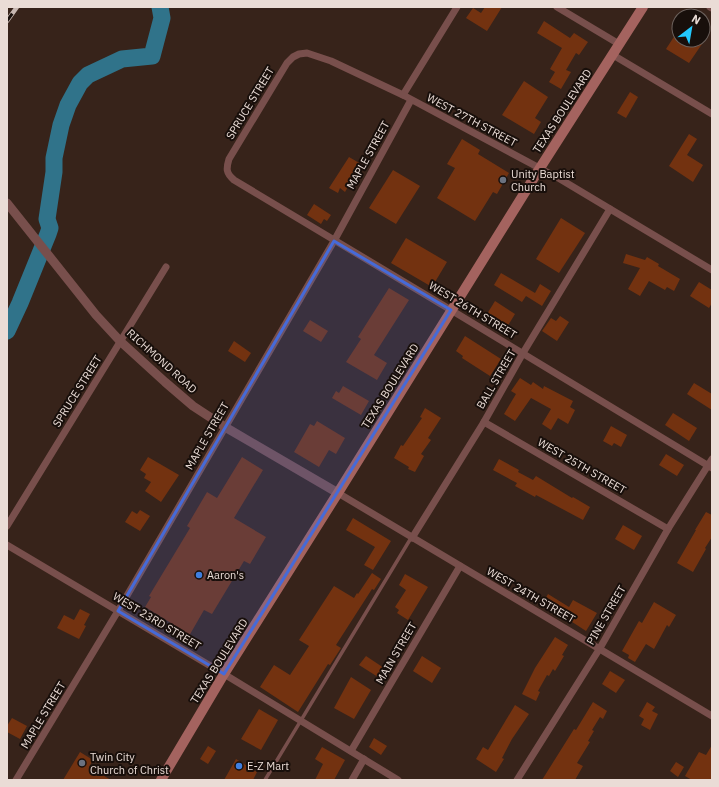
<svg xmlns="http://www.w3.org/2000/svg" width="719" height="787" font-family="'IBM Plex Sans',sans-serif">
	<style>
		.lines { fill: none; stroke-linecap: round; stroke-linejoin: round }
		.river { stroke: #30738a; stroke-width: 17 }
		.building { fill: #733210 }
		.service { stroke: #784f4c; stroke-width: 3.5 }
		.minor { stroke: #784f4c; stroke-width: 7 }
		.tertiary { stroke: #784f4c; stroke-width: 9 }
		.secondary { stroke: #a4635f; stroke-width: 10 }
		.rail-casing { stroke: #c7b7b1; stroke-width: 4.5 }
		.rail { stroke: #180f0b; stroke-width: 3; stroke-dasharray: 9; stroke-linecap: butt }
		.marked { fill: #466ad8; fill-opacity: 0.2; stroke: #466ad8; stroke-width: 3; stroke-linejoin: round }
		.worship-dot { fill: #6b7280; stroke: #180f0b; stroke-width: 1.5 }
		.shop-dot { fill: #3f7fe0; stroke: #180f0b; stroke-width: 1.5 }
		.labels { text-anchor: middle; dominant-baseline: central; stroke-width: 4; stroke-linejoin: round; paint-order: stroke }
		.street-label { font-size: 11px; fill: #eadcd6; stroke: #180f0b }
		.poi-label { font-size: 11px; fill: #eadcd6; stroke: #180f0b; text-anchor: start }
	</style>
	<rect width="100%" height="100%" fill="#37231a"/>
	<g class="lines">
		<path class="river" d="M7,331l13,-28 28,-69 2,-6 -3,-9 7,-47v-14l7,-33 7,-20 12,-22 8,-8 34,-16 30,-3 10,-38 -2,-11"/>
	</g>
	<g class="building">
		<path d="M485,7h17l-15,24 -21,-13 7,-10 8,5z"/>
		<path d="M544,21l26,17 4,-5 14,9 -9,13 -3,-2 -10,17 5,2 -10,17 -12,-7 6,-10 -5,-3 12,-21 -25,-15z"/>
		<path d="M679,29v11h17l6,4 -13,19 -23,-14z"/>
		<path d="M524,81l24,16 -13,21 6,4 -7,12 -32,-19z"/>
		<path d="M630,92l8,5 -12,21 -9,-5z"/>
		<path d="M689,134l8,5 -10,16 16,10 -10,17 -24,-16z"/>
		<path d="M462,139l18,11 -2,4 31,19 -12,21 -4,-2 -18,29 -38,-23 18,-30 -8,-4z"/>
		<path d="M349,157l12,7 -16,28 -5,-4 -2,5 -9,-5z"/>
		<path d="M393,170l27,16 -24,38 -27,-16z"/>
		<path d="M314,204l17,11 -4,6 -3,-2 -3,5 -14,-9z"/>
		<path d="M561,218l24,15 -26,40 -23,-14z"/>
		<path d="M406,238l41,24 -15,25 -41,-24z"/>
		<path d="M626,254l19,6 2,-3 12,7 -1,2 22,13 -6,12 -7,-4 -2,3 -16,-9 -9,15 -12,-7 12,-21 -17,-5z"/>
		<path d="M501,273l34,20 5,-9 11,7 -9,15 -16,-10 -4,6 -28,-17z"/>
		<path d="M699,282l13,8v13l-3,5 -19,-12z"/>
		<path d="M389,288l20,12 -35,55 13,8 -10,17 -31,-18 15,-23 -3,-2z"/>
		<path d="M495,301l20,13 -8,13 -20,-13z"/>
		<path d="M560,316l9,6 -12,19 -15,-10 9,-13 5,3z"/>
		<path d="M310,320l18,11 -7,11 -18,-11z"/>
		<path d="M465,336l36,23 -11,17 -28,-18 1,-2 -7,-5z"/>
		<path d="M234,341l17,12 -6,9 -17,-11z"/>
		<path d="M520,378l11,7 2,-3 10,7 1,-3 29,15 -3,6 5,3 -7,14 -10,-6 -7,12 -9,-6 9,-15 -20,-11 -16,23 -11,-7 12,-20 -5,-3z"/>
		<path d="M694,383l18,11v16l-25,-16z"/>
		<path d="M343,386l26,15 -8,14 -29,-17 4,-7 3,2z"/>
		<path d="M425,408l16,10 -13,20 3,2 -10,14 3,2 -9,16 -7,-3 1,-2 -15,-9 7,-13 2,1 19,-28 -2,-1z"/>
		<path d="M673,413l24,15 -8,13 -24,-16z"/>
		<path d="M317,421l28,17 -9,16 -7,-4 -10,17 -25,-15 16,-28 4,2z"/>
		<path d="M611,426l16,9 -6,12 -7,-4 -2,3 -9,-5z"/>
		<path d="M666,454l18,11 -7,11 -18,-11z"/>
		<path d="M148,457l31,18 -18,27 -16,-11 6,-9 -7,-4 2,-4 -6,-4z"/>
		<path d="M242,457l21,13 -29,48 32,19 -16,27 -6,-3 -32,53 -8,-4 -19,33 -16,-10 5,-8 -29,-18 6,-10 -2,-1 41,-68 -3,-2 20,-34 10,6z"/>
		<path d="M499,459l20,11 -1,2 15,8 3,-4 36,22 1,-1 17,10 -7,13 -47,-25 -1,2 -20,-11 2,-3 -24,-13z"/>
		<path d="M140,510l10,6 -10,15 -15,-9 7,-11 5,3z"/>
		<path d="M706,512l6,3v22l-7,11 1,1 -13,23 -16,-9 19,-33h-1z"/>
		<path d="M353,518l38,23 -18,29 -9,-5 11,-18 -29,-17z"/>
		<path d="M623,525l19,11 -8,14 -19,-11z"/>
		<path d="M372,573l9,6 -7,11 -2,-1 -36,56 5,3 -11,17 -2,-1 -30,48 -38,-25 14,-22 16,10 19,-29 -10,-6 35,-54 20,12 3,-5 1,1z"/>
		<path d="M405,574l23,13 -20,33 -11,-7 2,-3 -4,-3 11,-17 -7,-5z"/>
		<path d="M548,594l21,13 4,-7 24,13 -11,18 -43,-28z"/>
		<path d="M654,602l22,13 -7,12 -2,-2 -13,24 -8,-5 -11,18 -7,-4 1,-3 -7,-4 17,-30 3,2z"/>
		<path d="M80,609l10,5 -6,11 2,1 -7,13 -22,-11 7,-13 10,5z"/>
		<path d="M555,637l13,8 -6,10 2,1 -9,15 -2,-2 -4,7 -2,-1 -9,16 2,1 -4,9 -14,-7 13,-26z"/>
		<path d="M366,656l18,12 -6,9 -19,-12z"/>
		<path d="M422,656l19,12 -9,15 -19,-12z"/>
		<path d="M610,671l15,9 -9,13 -14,-9z"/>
		<path d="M351,677l20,13 -17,29 -20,-11z"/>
		<path d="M593,702l14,9 -4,8 -3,-2 -8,13 2,1 -6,10 2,1 -13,21 6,3 -8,14h-33l32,-51 2,1z"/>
		<path d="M647,702l8,5 -3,4 6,3 -8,16 -9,-5 3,-6 -5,-3z"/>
		<path d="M515,705l14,9 -17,25 -10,19 2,1 -8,13 -20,-13 7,-12 5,3z"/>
		<path d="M259,709l19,11 -17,30 -20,-11z"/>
		<path d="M12,718l15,8 -7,13 -13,-7v-6z"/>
		<path d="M374,738l13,8 -6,9 -12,-8z"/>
		<path d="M712,745v35h-20l-7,-4 14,-24 7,3z"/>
		<path d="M208,746l8,5 -8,13 -8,-5z"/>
		<path d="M322,747l23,13 -11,20h-19l8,-16 -8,-5z"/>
		<path d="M80,752l13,8 -4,7 22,13h-48z"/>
		<path d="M236,759l21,13 -4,8h-29z"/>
		<path d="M676,762l8,5 -6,10 -8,-6z"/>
	</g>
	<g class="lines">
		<path class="service" d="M265,780l146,-242"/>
		<g class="minor">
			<path d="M557,7l62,37"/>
			<path d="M710,7l2,1"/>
			<path d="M613,55l99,59"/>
			<path d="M403,95l54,-88"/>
			<path d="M712,270l-152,-91 -157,-84 -72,-34 -24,-8 -8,1 -6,3 -6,6 -58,96c-3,10 -3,14 5,21l217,130 261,158"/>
			<path d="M484,422l184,107"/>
			<path d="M338,493l374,223"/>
			<path d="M7,526l159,-259"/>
			<path d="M412,538l72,-116 39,-69 87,-144"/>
			<path d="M7,545l217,129 174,106"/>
			<path d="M351,751l109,-185"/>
			<path d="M16,780l102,-169 216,-370 77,-141"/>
			<path d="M352,780l12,-21"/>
			<path d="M517,780l83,-132 68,-119 44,-70"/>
		</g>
		<path class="tertiary" d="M7,203l89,112 24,26 45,41 28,24 32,21 113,66"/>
		<path class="secondary" d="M161,780l63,-106 117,-186 199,-320 103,-161"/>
		<g class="rail-casing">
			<path id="rail" d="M7,21l10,-14"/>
		</g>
		<use href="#rail" class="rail"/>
	</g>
	<path class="marked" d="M334,241l117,69 -227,364 -106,-63z"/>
	<g class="worship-dot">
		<circle cx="503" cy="180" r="4"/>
		<circle cx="82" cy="763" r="4"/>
	</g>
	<g class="shop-dot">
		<circle cx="199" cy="575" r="4"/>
		<circle cx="239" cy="766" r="4"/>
	</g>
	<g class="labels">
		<g class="street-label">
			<text transform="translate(250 103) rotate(-59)">SPRUCE STREET</text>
			<text transform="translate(562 111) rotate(-57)">TEXAS BOULEVARD</text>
			<text transform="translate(472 120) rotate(28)">WEST 27TH STREET</text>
			<text transform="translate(368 155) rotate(-61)">MAPLE STREET</text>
			<text transform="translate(473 310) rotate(31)">WEST 26TH STREET</text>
			<text transform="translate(162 361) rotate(42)">RICHMOND ROAD</text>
			<text transform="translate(496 379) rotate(-60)">BALL STREET</text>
			<text transform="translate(390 386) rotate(-58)">TEXAS BOULEVARD</text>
			<text transform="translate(77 391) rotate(-58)">SPRUCE STREET</text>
			<text transform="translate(207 436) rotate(-60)">MAPLE STREET</text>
			<text transform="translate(582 466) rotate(30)">WEST 25TH STREET</text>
			<text transform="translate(531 595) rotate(30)">WEST 24TH STREET</text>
			<text transform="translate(606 615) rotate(-60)">PINE STREET</text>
			<text transform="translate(157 621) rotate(31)">WEST 23RD STREET</text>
			<text transform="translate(396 653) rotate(-60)">MAIN STREET</text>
			<text transform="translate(219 661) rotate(-58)">TEXAS BOULEVARD</text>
			<text transform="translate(43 715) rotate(-59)">MAPLE STREET</text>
		</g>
		<g class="poi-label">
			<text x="511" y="174">Unity Baptist<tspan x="511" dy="13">Church</tspan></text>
			<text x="207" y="575">Aaron's</text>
			<text x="90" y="757">Twin City<tspan x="90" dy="13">Church of Christ</tspan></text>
			<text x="247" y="766">E-Z Mart</text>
		</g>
	</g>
	<rect width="719" height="787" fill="none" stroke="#eadcd6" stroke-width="16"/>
	<g transform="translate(691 28) rotate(31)"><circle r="19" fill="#180f0b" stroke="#6c615c"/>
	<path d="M0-3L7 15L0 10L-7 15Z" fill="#23c9fe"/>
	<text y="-6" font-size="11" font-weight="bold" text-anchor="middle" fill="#eadcd6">N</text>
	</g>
</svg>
